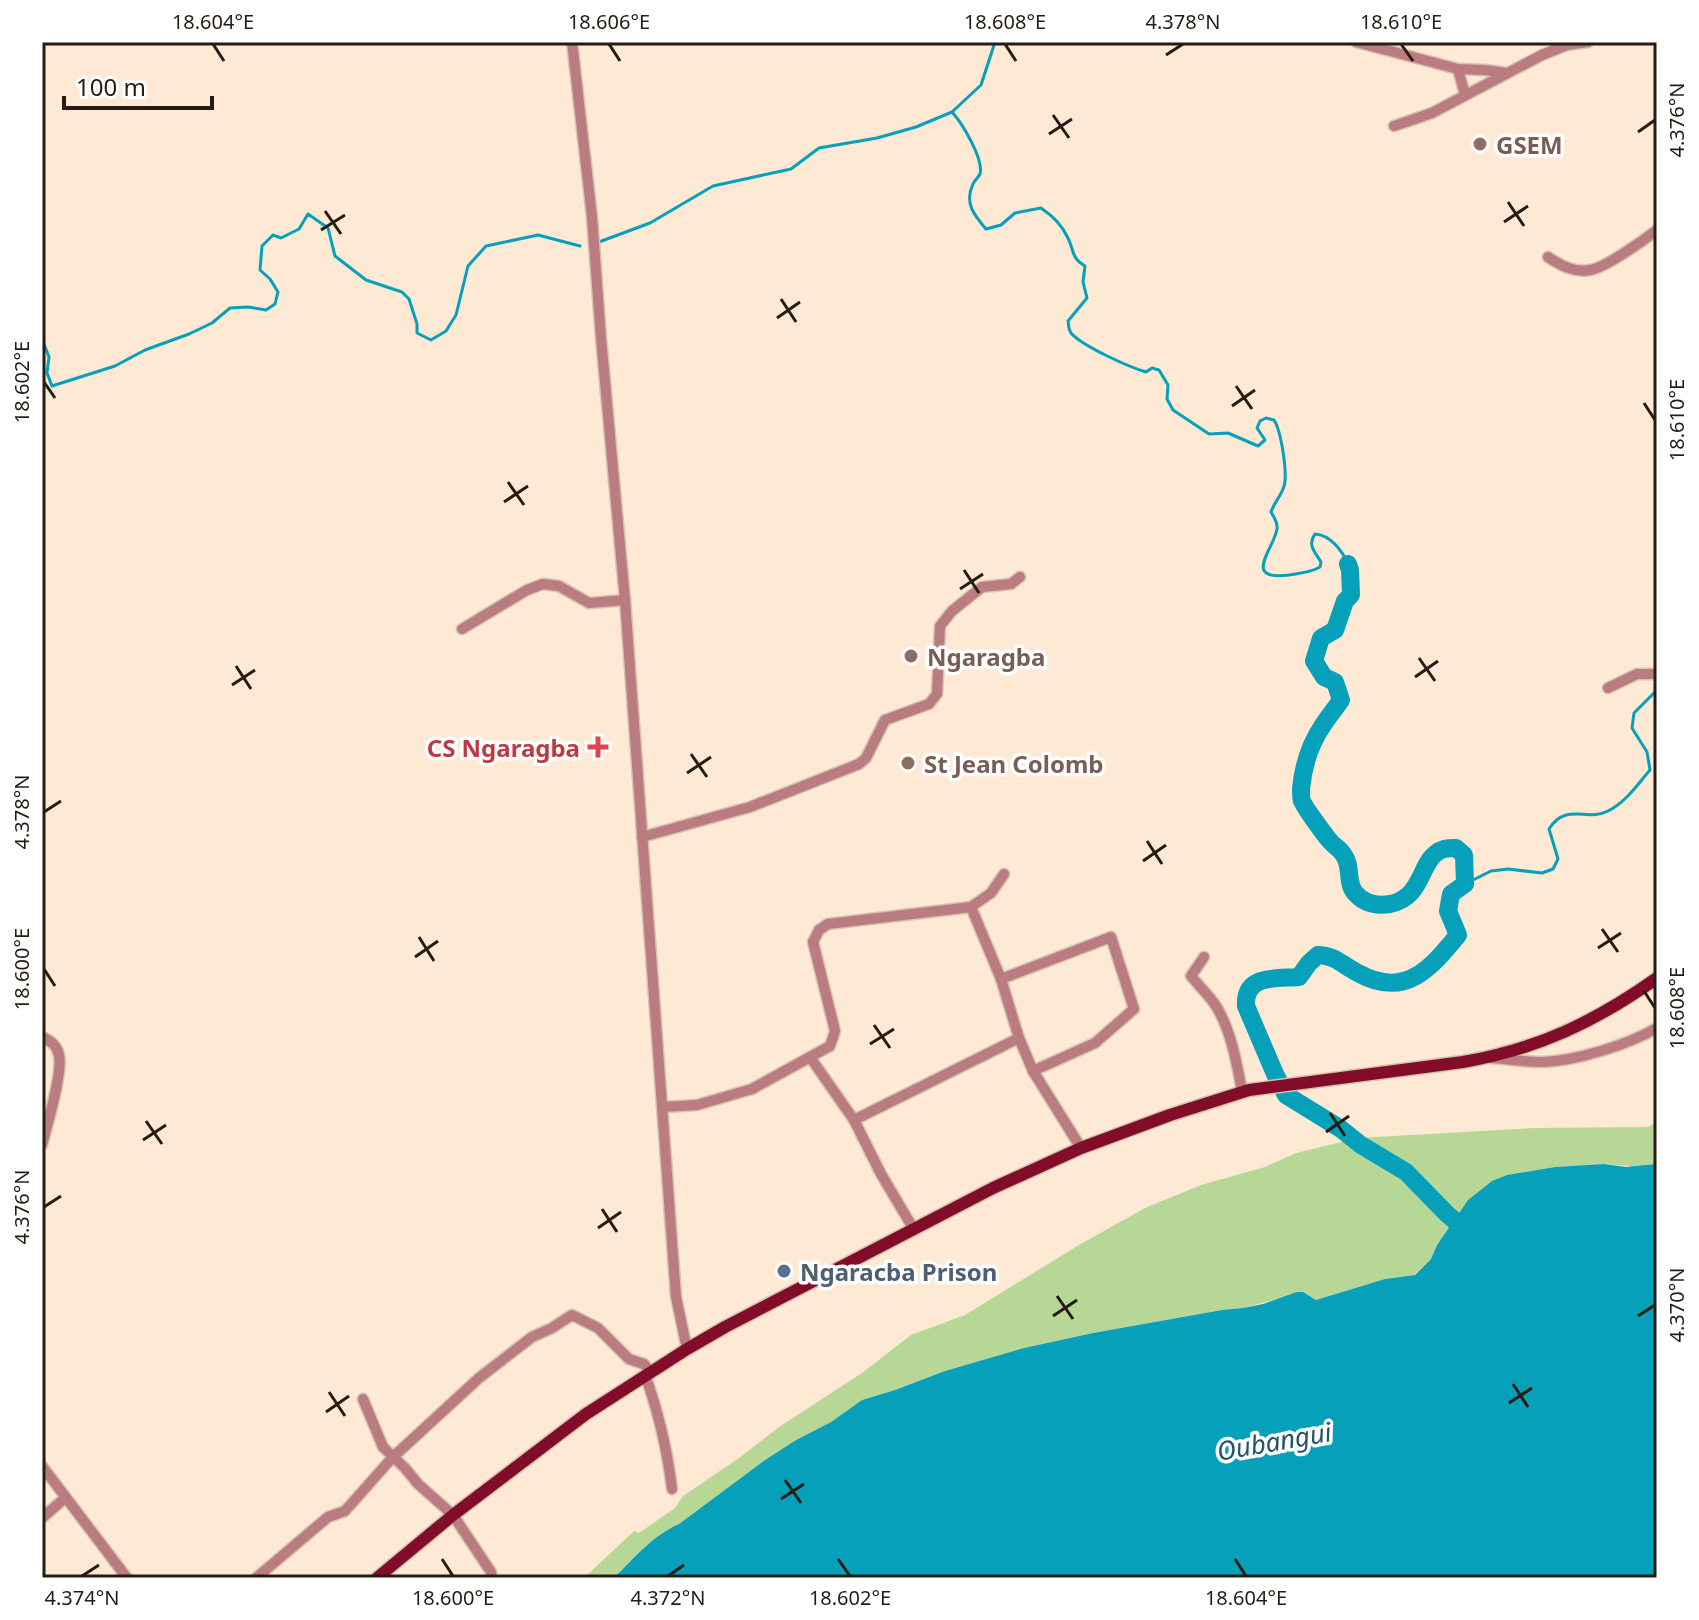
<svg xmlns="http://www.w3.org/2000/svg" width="1699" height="1620" font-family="'Noto Sans',sans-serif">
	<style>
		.green { fill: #b6d796 }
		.water { fill: #07a0ba }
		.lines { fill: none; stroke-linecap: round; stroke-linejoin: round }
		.stream { stroke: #07a0ba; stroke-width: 3 }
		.river { stroke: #07a0ba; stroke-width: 18 }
		.minor-casing { stroke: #d6c4b1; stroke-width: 13 }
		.major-casing { stroke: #d6c4b1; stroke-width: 15 }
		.minor { stroke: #ba7c80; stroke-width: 10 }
		.major { stroke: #820d2b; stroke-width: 12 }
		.ticks { fill: none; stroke: #251c13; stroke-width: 3 }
		.education-dot { fill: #8d6e63; stroke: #fff; stroke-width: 3 }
		.health-dot { fill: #e0444e; stroke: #fff; stroke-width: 3 }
		.service-dot { fill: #5c6f8a; stroke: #fff; stroke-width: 3 }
		.labels { text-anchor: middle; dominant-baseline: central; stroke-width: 7; stroke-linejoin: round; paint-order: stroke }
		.education-label { font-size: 24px; font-weight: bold; fill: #785e54; stroke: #fff; text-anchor: start }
		.health-label { font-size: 24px; font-weight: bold; fill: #be3a42; stroke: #fff; text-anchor: end }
		.service-label { font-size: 24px; font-weight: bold; fill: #4e5e75; stroke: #fff; text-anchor: start }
		.water-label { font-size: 26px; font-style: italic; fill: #215560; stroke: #fff }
		.neatline { fill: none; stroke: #251c13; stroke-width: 3 }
		.ticks-label { font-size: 20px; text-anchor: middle; fill: #251c13 }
	</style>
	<rect width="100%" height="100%" fill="#fde9d4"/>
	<path class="green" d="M1657,1121v43l-17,3 -36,-3 -49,3 -48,8 -15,6 -24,19 -31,45 -6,14 -17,16 -29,4 -69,21 -13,-8 -60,16 -21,2 -129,23 -69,15 -79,23 -50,19 -33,10 -31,22 -35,18 -31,20 -86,64c-27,12 -45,33 -65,54h-30l50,-47 5,2 36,-25 8,-12 56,-38 43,-33 80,-52 49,-38 54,-20 114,-70 66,-37 56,-23 64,-18 31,-14 62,-15 177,-10 114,-1z"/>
	<path class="water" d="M1604,1164l22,3 31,-3v414h-1043c21,-21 38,-42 65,-54l86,-64 31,-20 35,-18 31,-22 33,-10 50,-19 79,-23 69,-15 129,-23 21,-2 20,-4 34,-12h6l13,8 69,-21 30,-4 16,-16 6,-14 31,-45 24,-19 15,-6 48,-8z"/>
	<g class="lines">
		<g class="stream">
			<path d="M952,112l29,-27 14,-43"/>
			<path d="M599,242l51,-19 63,-37 78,-17 28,-21 58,-10 39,-11 36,-15c10,11 32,47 28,62 -2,4 -6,7 -7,10 -9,19 1,31 13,45l15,-4 14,-12 26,-5c12,8 21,17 27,30 6,12 3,20 17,28l-2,16 4,16 -19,23c1,5 0,8 3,12 11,13 58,34 75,39l6,-4 7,2 9,15 -1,14 6,11 36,24 19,-1 30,13 7,-6 -8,-12 3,-7 6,-3 8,2c7,11 15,57 9,69 -3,8 -9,14 -12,23 3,5 7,11 6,17 -3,20 -36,52 12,46 10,-2 21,-2 31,-8l1,-5c-6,-10 -14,-17 -6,-28 15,1 27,16 33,30"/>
			<path d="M42,339l7,18 -2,16 5,13 63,-20 30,-16 44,-16 23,-11 18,-15 18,-1 18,3 9,-6 3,-12 -8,-13 -10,-9 2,-24 11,-11 8,3 18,-9 9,-15 20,14 7,28 31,24 36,12 7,7 8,25v9l14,7 15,-9 10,-16 12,-49 18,-20 52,-11 42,11"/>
			<path d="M1465,884l26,-13 17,-2 34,4 11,-4 5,-10 -9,-30c17,-27 38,-7 59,-18 18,-9 29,-26 42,-41l-3,-18 -15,-24 2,-15 23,-23"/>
		</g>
		<path class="river" d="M1348,564l2,6 1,25 -6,6 -10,29 -14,8 -7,23 10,16 11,5 6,18c-6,9 -13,17 -18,25 -13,19 -20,42 -22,64 0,2 0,10 1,12 0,3 25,37 28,40 4,5 10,8 13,13 10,12 2,29 13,40 9,10 21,12 34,10 36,-7 28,-47 54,-55 4,-1 8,-1 12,-1l8,7 1,29 -14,10 -3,17 10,24c-28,34 -53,64 -100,38 -14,-7 -24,-18 -40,-18l-9,8 -10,14c-23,2 -55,-3 -53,29l29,68 11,21 55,34 20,16 45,27 41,42 27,23"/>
		<g class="minor-casing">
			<g id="minor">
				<path d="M572,42l20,175 9,121 24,262 51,697 11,52"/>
				<path d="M1356,42l102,27 27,1 21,3"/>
				<path d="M1458,69l7,26"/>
				<path d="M1394,126l38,-13 110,-58 25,-10 21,-3"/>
				<path d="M1548,257c12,8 26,16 42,13 15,-2 54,-30 67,-40"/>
				<path d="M462,629l65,-39 16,-6 16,2 30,17 36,-3"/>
				<path d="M1608,688l29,-14h20"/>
				<path d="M642,837l108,-30 109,-43 7,-6 19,-38 44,-16 8,-10 3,-68 12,-15 30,-24 29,-3 9,-7"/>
				<path d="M971,907l30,72 18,59 14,33 48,77"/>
				<path d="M1204,957l-13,19c8,10 18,19 25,30 15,24 21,58 26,85"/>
				<path d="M1001,979l110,-42 23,72 -39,34 -62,28"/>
				<path d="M42,1037c8,3 15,9 17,18 4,18 -12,71 -17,90"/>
				<path d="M810,1057l44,63 27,54 32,54"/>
				<path d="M1491,1058c16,1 34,4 51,4 34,-1 85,-17 115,-34"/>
				<path d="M663,1107l34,-2 55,-16 78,-43 5,-15 -22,-89 6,-12 9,-6 143,-17 20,-14 13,-19"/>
				<path d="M854,1120l165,-82"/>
				<path d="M645,1375c14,38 22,74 27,114"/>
				<path d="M363,1399l20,48 22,21 13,16 35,31 38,57 1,6"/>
				<path d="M42,1466l85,112"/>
				<path d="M42,1518l23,-20"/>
				<path d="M256,1578l72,-61 17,-6 47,-53 87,-80 53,-41 20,-9 20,-13 26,13 31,31 15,5 7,8"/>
			</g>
		</g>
		<g class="major-casing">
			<path id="major" d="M377,1578l76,-63 133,-101 101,-65 38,-22 268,-139 88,-40 89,-33 79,-25 214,-28c75,-13 132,-40 194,-84"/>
		</g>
		<use href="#minor" class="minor"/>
		<use href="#major" class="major"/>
	</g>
	<path class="ticks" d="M213,44l11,17M609,44l11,17M1005,44l11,17M1401,44l12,17M1166,55l17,-11M1053,115l16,23M1638,132l17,-12M1049,134l23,-15M1508,202l16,24M325,211l16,23M1504,222l24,-16M321,230l24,-15M781,299l15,23M777,318l23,-16M44,382l11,16M1236,386l16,23M1644,403l11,17M1232,406l23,-16M508,482l16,23M504,502l24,-16M964,570l15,23M960,589l23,-15M1419,658l16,23M236,666l15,23M1415,677l23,-16M232,685l23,-15M691,754l16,23M687,773l24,-16M44,812l17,-11M1147,841l15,23M1143,861l23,-16M1602,929l16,23M419,937l15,24M1598,948l23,-15M415,957l23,-16M44,969l11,17M1644,991l11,17M874,1025l16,23M870,1044l24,-15M1330,1113l15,23M146,1121l16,23M1326,1132l23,-16M143,1140l23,-15M44,1207l17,-11M602,1209l15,23M598,1228l23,-16M1057,1296l16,23M1053,1316l24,-16M1638,1316l17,-11M1513,1384l15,23M329,1392l16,24M1509,1403l23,-15M326,1412l23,-16M785,1480l16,23M781,1499l23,-15M442,1559l11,17M838,1559l12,17M1235,1559l11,17M82,1576l17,-11M668,1576l16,-11"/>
	<g class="education-dot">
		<circle cx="1480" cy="144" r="8"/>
		<circle cx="911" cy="656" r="8"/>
		<circle cx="908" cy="763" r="8"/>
	</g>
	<path class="health-dot" d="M594 735h8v8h8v8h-8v8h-8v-8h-8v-8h8z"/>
	<circle class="service-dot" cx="784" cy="1271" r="8"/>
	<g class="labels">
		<g class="education-label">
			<text x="1496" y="144">GSEM</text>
			<text x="927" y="656">Ngaragba</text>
			<text x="924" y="763">St Jean Colomb</text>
		</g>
		<g class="health-label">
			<text x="580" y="747">CS Ngaragba</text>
		</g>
		<g class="service-label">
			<text x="800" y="1271">Ngaracba Prison</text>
		</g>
		<g class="water-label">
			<text transform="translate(1274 1441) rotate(-10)">Oubangui</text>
		</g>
	</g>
	<rect width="1699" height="1620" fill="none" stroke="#ffffff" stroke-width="88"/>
	<path d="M64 96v12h148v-12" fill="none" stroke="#251c13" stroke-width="4"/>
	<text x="76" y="96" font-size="24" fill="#251c13" stroke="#ffffff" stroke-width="6" paint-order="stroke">100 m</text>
	<rect x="44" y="44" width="1611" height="1532" class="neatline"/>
	<g class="ticks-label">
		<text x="213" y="29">18.604°E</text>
		<text x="609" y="29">18.606°E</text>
		<text x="1005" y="29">18.608°E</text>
		<text x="1183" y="29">4.378°N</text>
		<text x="1401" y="29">18.610°E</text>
		<text transform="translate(1677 120) rotate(-90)" y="7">4.376°N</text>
		<text transform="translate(22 382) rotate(-90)" y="7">18.602°E</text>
		<text transform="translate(1677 420) rotate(-90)" y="7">18.610°E</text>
		<text transform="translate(22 812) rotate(-90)" y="7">4.378°N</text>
		<text transform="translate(22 969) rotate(-90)" y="7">18.600°E</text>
		<text transform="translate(1677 1008) rotate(-90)" y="7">18.608°E</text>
		<text transform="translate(22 1207) rotate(-90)" y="7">4.376°N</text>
		<text transform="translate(1677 1305) rotate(-90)" y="7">4.370°N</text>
		<text x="82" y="1605">4.374°N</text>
		<text x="453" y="1605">18.600°E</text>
		<text x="668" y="1605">4.372°N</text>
		<text x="850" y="1605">18.602°E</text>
		<text x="1246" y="1605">18.604°E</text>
	</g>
</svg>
